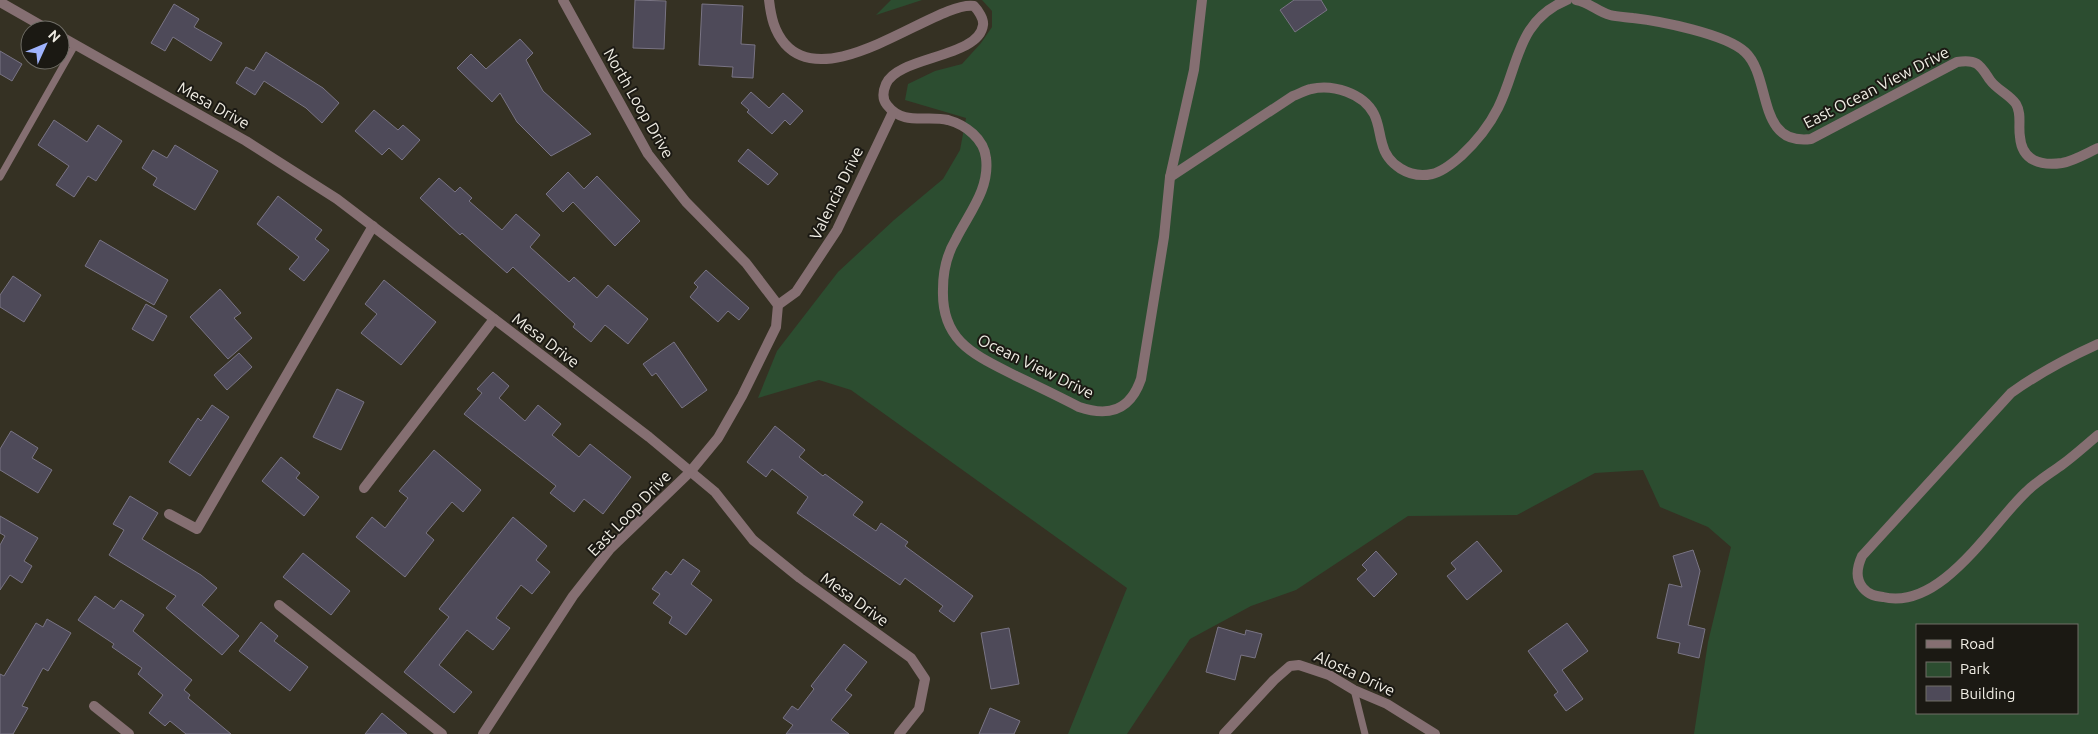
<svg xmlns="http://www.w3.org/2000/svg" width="2098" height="734" font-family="Ubuntu,sans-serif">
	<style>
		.green { fill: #2c4d30; fill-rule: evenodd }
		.building { fill: #4e4a59; stroke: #797484 }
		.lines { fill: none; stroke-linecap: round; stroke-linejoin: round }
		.service { stroke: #856f72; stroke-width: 7 }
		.minor { stroke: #856f72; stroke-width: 10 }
		.tertiary { stroke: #856f72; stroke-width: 10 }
		.labels { text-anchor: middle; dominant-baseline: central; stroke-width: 4; stroke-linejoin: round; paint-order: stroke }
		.street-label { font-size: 16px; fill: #f0ede4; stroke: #1b1913 }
	</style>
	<rect width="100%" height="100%" fill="#353123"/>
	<g class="green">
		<path d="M891,0h31l-46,15z"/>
		<path d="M982,0h1116v734h-404l14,-92 23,-95 -23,-20 -48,-20 -17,-37 -48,3 -78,42 -109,1 -112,74 -45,16 -61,33 -63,95h-59l59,-146 -276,-198 -32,-10 -61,18 19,-47 61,-79 56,-52 49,-41 17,-29 6,-32 -61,-18 3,-16 27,-13 27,-7 19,-21 11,-16v-16zM1917,625h160v88h-160z"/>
	</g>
	<g class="building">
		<path d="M635,0l31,1 -2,48 -31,-1z"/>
		<path d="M1294,0h27l6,10 -32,22 -15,-22z"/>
		<path d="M174,4l25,15 -5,8 28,16 -11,18 -38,-24 -8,14 -14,-8z"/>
		<path d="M702,4l41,2 -2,38 14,1 -2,33 -21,-1 1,-10 -34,-2z"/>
		<path d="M520,39l13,14 -7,7 17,31 48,43 -40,22 -34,-34 -17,-29 -8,9 -35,-34 14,-14 15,15z"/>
		<path d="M0,51l22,13 -10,17 -12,-7z"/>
		<path d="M266,52l57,36 16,15 -17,20 -16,-15 -42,-27 -9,14 -19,-12 10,-16 8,4z"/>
		<path d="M751,92l18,16 14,-15 20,18 -13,14 -5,-5 -13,14 -25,-22 2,-2 -8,-7z"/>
		<path d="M374,110l24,20 5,-5 17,15 -18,20 -13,-12 -7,7 -27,-24z"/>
		<path d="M54,120l33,22 11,-17 24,16 -26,40 -8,-5 -14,21 -18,-12 13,-19 -31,-21z"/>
		<path d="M175,145l43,26 -23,39 -42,-25 4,-7 -15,-10 11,-18 14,8z"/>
		<path d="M748,149l30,25 -10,11 -30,-24z"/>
		<path d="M568,172l16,17 13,-13 43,45 -25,25 -42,-44 -10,10 -17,-18z"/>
		<path d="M439,178l16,14 5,-5 12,11 -3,3 33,29 14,-16 24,21 -10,12 39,35 5,-5 23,21 11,-13 40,34 -20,25 -23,-19 -14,17 -18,-15 2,-3 -62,-57 -6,6 -45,-40 -2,2 -40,-37z"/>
		<path d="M278,196l44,34 -7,9 14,11 -25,31 -15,-12 10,-12 -42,-33z"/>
		<path d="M100,240l68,40 -14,25 -69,-39z"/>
		<path d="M706,270l43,38 -10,12 -11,-9 -10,11 -28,-25 8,-10 -4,-4z"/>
		<path d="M13,276l28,19 -17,27 -24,-15v-12z"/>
		<path d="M384,280l52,42 -35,43 -40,-32 16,-19 -12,-10z"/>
		<path d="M220,289l21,24 -7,5 18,20 -24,21 -38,-42z"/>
		<path d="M146,304l21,12 -14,25 -21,-12z"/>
		<path d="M674,342l33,48 -25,18 -26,-35 -4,3 -9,-12z"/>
		<path d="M239,353l13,14 -25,23 -13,-15z"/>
		<path d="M493,372l16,14 -10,12 26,23 13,-16 23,19 -9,11 27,22 11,-13 41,33 -28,37 -19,-15 -10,13 -24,-19 6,-7 -92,-72 18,-21 -5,-4z"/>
		<path d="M337,389l27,13 -23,48 -28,-13z"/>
		<path d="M212,405l17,12 -39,59 -21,-14 29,-44 3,3z"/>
		<path d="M775,426l30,24 -6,7 24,19 2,-2 38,28 -10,13 23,16 5,-8 27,19 -3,4 68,50 -19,26 -15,-11 4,-5 -38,-28 -5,7 -103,-72 11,-16 -36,-28 -6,8 -19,-15z"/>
		<path d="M11,431l27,17 -6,10 20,12 -14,23 -38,-23v-21z"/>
		<path d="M434,450l47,40 -18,22 -11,-10 -26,31 8,7 -29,37 -49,-40 16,-20 13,11 23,-30 -9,-7z"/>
		<path d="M281,457l19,16 -4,5 23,19 -15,19 -42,-35z"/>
		<path d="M130,496l28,17 -16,26 59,36 16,13 -15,17 37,31 -17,19 -56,-47 10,-12 -67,-41 15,-25 -11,-6z"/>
		<path d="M0,516l38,22 -14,23 8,5 -10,17 -12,-8 -10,15v-45l5,-9 -5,-3z"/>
		<path d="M513,517l34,29 -11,14 14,12 -18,22 -11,-9 -25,33 14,10 -17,22 -26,-20 -28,35 33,27 -18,21 -50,-41 45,-55 -10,-8z"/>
		<path d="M1477,541l25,30 -35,29 -20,-24 9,-7 -5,-6z"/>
		<path d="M1693,550l7,21 -12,54 17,4 -6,29 -21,-5 2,-10 -23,-5 12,-54 13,3 -9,-31z"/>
		<path d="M1376,551l21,23 -23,23 -17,-18 10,-9 -5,-5z"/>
		<path d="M303,553l47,38 -19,24 -48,-38z"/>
		<path d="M683,559l17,12 -9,13 21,16 -26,35 -17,-12 3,-6 -19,-14 7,-9 -8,-5 14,-18 5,4z"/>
		<path d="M95,596l19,13 7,-9 23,15 -11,16 59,49 -8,10 6,5 -2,3 43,36h-45l-16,-13 -5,5 -16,-13 14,-18 -25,-21 4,-6 -30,-21 2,-3 -36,-24z"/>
		<path d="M47,619l24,14 -23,38 -5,-3 -21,38 6,2 -15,26h-13v-60l4,2 32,-53 7,4z"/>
		<path d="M261,622l17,14 -4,5 34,26 -18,24 -51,-40z"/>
		<path d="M1567,623l21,28 -26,19 21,29 -17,12 -12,-16 4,-3 -30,-41z"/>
		<path d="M1218,627l27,8 1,-5 16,4 -7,24 -14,-3 -6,25 -29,-8z"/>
		<path d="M1009,628l10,56 -28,5 -10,-56z"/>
		<path d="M844,644l23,18 -22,28 7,5 -21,25 18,14h-63l7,-9 -10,-7 9,-12 6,4 16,-21 -3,-3z"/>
		<path d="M990,708l30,13 -6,13h-35z"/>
		<path d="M382,713l25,21h-42z"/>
	</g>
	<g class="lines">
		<g class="service">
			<path d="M0,177l75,-132"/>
			<path d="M1354,690l11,44"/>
		</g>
		<g class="minor">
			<path d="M769,0c2,17 5,31 16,44 45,51 153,-44 189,-38 4,4 10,13 9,19 -4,33 -85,31 -97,59 -3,7 -4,15 1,21 16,21 39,10 61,15 18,5 36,19 38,38 4,31 -17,55 -30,81 -9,15 -13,33 -13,50 -2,53 32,66 73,87 21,10 42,20 63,31 30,10 51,4 62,-28l23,-142 6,-60 24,-107 8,-70"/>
			<path d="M1576,0c13,2 22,12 34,15 7,2 16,2 23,3 27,3 93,16 112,34 27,25 11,94 66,87l146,-77c21,-3 23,3 33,18 7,10 19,14 26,24 6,10 2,22 4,33 2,24 21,29 42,26 12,-2 25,-10 36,-15"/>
			<path d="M0,2l49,28"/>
			<path d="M60,36l186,105 91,58 312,238 66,55 38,48 47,38 111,80 14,21 -6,30 -20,25"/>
			<path d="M1170,177l123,-81c6,-2 12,-6 18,-7 22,-5 52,4 63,25 5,10 5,19 8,29 5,22 28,36 50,31 10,-2 21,-11 29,-18 15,-14 28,-30 37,-48 21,-42 18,-87 69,-108"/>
			<path d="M2098,344c-31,14 -59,29 -87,49l-149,163c-5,11 -7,23 1,32 6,7 12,8 20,9 58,14 108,-72 143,-105 11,-11 25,-19 37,-28 12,-9 23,-19 35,-29"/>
			<path d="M364,488l130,-169"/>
			<path d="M169,514l28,15 176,-303"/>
			<path d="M279,605l163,129"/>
			<path d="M94,706l35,28"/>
			<path d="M483,734l90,-138 37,-47 80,-77 28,-34 24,-42 34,-69 2,-22 18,-13 41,-62 56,-118"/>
			<path d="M1224,734l50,-54 16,-14 9,-1 30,10 25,15 33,14 48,30"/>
		</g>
		<path class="tertiary" d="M563,0l85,154 38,48 60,61 32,42"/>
	</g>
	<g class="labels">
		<g class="street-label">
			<text transform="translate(1876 87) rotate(-27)">East Ocean View Drive</text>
			<text transform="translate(639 103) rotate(60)">North Loop Drive</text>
			<text transform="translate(214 105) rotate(29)">Mesa Drive</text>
			<text transform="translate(836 193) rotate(-64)">Valencia Drive</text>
			<text transform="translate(546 340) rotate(37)">Mesa Drive</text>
			<text transform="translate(1036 366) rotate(26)">Ocean View Drive</text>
			<text transform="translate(629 513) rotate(-46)">East Loop Drive</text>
			<text transform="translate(855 599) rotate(36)">Mesa Drive</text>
			<text transform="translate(1355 673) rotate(25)">Alosta Drive</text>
		</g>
	</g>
	<rect x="1916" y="624" width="162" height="90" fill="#1b1913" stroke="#706e67"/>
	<rect x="1926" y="640" width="25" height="8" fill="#856f72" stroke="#706e67"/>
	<text x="1960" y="649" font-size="15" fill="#f0ede4">Road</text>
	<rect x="1926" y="662" width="25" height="15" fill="#2c4d30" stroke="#706e67"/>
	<text x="1960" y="674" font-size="15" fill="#f0ede4">Park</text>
	<rect x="1926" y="686" width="25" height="15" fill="#4e4a59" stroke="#706e67"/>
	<text x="1960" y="699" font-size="15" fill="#f0ede4">Building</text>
	<g transform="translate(45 45) rotate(46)"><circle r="24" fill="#1b1913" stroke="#706e67"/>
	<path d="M0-4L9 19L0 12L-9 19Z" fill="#9fb3fd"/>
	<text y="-8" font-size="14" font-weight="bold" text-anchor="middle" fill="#f0ede4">N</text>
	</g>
</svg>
